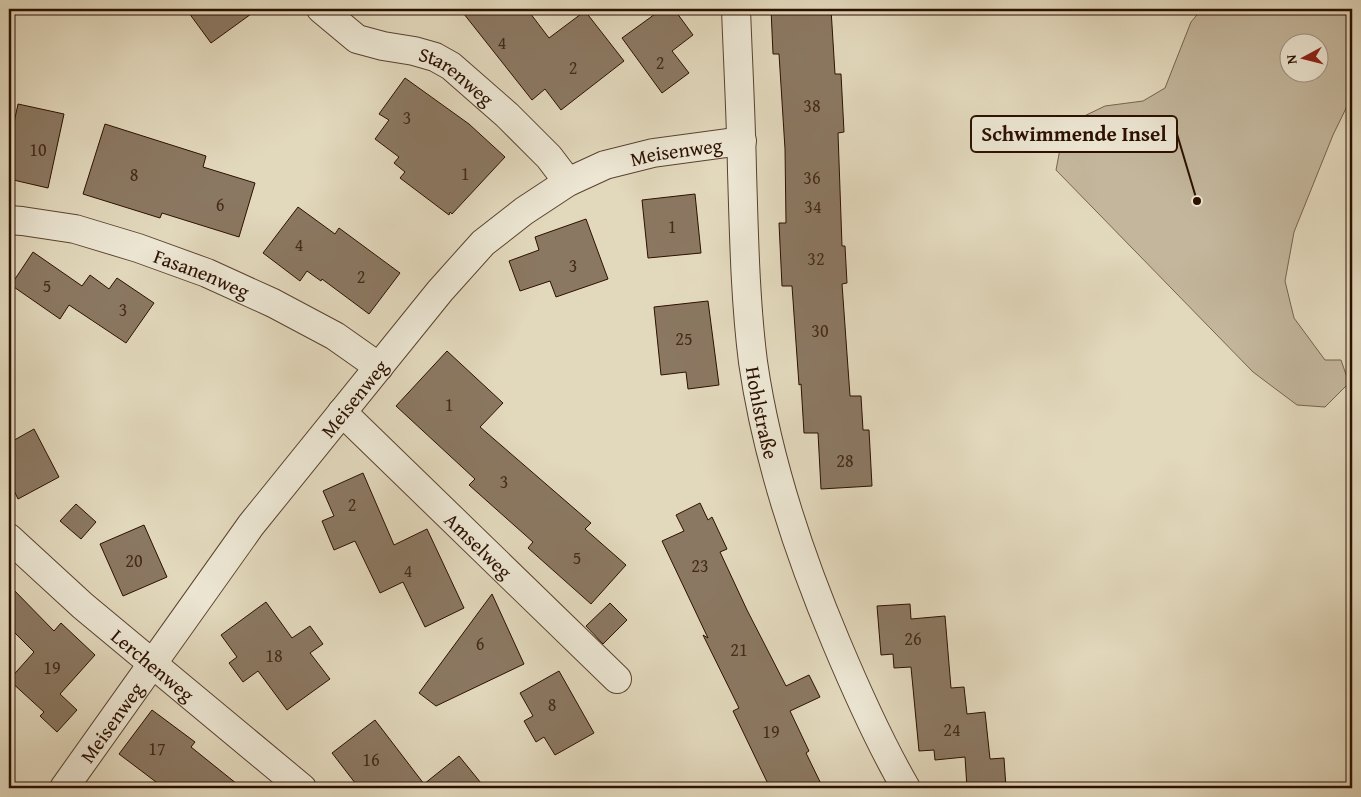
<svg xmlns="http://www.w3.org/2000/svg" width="1361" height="797" font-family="'Gentium Book Plus',serif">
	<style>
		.green { fill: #c3b69c; stroke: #78634e; fill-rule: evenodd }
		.building { fill: #8b7862; stroke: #2c1000 }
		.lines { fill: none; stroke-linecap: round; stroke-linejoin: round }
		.minor-casing { stroke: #5a422f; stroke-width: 30 }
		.minor { stroke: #ece6d3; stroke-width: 28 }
		.labels { text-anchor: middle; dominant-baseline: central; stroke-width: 4; stroke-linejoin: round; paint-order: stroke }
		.number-label { font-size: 18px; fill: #442a18 }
		.street-label { font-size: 20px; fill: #2c1000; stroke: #ece6d3 }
		.leader { fill: none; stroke: #2c1000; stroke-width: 2 }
		.callout-dot { fill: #2c1000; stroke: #ece6d3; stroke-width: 2 }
		.callout { fill: #ece6d3; stroke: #2c1000; stroke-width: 2 }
		.callout-label { font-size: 21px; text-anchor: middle; font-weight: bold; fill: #2c1000 }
	</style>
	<rect width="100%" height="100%" fill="#e2d8bc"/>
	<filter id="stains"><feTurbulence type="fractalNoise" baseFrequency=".004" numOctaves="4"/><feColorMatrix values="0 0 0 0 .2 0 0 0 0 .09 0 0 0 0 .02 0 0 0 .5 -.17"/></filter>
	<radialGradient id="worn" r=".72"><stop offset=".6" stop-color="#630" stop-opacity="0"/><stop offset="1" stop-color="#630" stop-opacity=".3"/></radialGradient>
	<path class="green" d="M1202,9h150v87l-19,39 -39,97 -9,49 9,37 31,42h16l8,23 -24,24 -28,-2 -44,-33 -197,-202 4,-21 18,-30 27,-13 38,-5 22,-13 26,-66zM1288,42h30v30h-30z"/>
	<g class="building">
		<path d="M186,9h72l-47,34z"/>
		<path d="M460,9h67l22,29 36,-27 39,50 -63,49 -16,-21 -13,11z"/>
		<path d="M662,9h12l19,26 -21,16 17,22 -27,20 -40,-55z"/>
		<path d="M771,9h60l4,65h6l3,58 -6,1 4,113h3l2,37 -5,1 8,112h11l2,34h6l3,56 -51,3 -3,-56h-14l-3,-49 -2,1 -7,-99h-10l-3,-63h7l-1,-74 -6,-95h-6z"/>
		<path d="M405,78l64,46 36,33 -53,57 -2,-2 -1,3 -49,-37 5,-6 -11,-9 5,-6 -24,-18 14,-19 -10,-6z"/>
		<path d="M18,104l46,10 -16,74 -39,-9v-33z"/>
		<path d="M105,124l101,32 -3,11 52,16 -16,54 -77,-24 -2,5 -77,-24z"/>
		<path d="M695,194l6,59 -53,5 -6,-58z"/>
		<path d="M298,207l37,27 4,-6 61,45 -31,41 -47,-35 -1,2 -14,-10 -7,10 -37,-28z"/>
		<path d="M586,219l22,60 -52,18 -6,-16 -30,10 -11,-30 30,-11 -4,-13z"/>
		<path d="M33,252l49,34 8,-11 19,14 8,-11 37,25 -28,40 -57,-38 -9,14 -49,-34z"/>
		<path d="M708,301l11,84 -31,4 -2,-17 -25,3 -7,-68z"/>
		<path d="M447,351l56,52 -23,24 111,96 -6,6 41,36 -35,39 -63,-56 5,-6 -64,-57 6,-6 -79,-73z"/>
		<path d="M34,429l25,48 -41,22 -9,-19v-37z"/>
		<path d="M363,473l31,72 33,-16 37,79 -39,19 -22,-45 -23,11 -25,-52 -21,9 -12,-29 12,-5 -11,-25z"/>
		<path d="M700,503l8,17 4,-3 15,32 -7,3 27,58 39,76 23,-11 11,22 -30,14 19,40 -3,2 17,35h-53l-37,-77 6,-3 -36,-73 5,3 -46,-97 22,-10 -8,-16z"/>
		<path d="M76,504l20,18 -15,17 -21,-18z"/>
		<path d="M144,525l23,52 -44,19 -23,-52z"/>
		<path d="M9,585l45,46 7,-8 34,32 -35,39 17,16 -20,22 -17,-16 4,-4 -35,-32 25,-28 -25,-25z"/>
		<path d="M492,594l32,70 -88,42 -17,-13z"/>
		<path d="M266,602l26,36 18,-12 13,18 -13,9 20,26 -43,31 -29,-39 -15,11 -14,-19 8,-6 -16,-22z"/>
		<path d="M610,603l17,17 -24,24 -17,-18z"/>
		<path d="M910,604l1,15 34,-3 6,72 13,-1 3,27 18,-2 5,47 14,-1 2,30h-39l-2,-31 -30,3 -1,-10 -15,1 -8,-84 -17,1 -1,-14 -12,1 -4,-49z"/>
		<path d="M559,671l35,62 -39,22 -11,-18 -8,5 -12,-21 9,-5 -13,-23z"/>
		<path d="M152,710l43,32 -4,5 51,41h-78l-45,-34z"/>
		<path d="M375,720l49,64 35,-28 26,32h-126l-27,-35z"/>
	</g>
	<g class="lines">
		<g class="minor-casing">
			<g id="minor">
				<path id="s1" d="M321,9l36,30 26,7 31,5 21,6 16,9 56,49 42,42 19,25"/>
				<path id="s2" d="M736,9c2,54 5,108 6,162 2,64 3,128 11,191 14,97 45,190 83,280 21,50 43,100 70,146"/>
				<path id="s3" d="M9,220l13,1 53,8 63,19 69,25 66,30 62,33 44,31"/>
				<path id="s4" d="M342,412l275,267"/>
				<path id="s5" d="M9,538l74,68 219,182"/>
				<path id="s6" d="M64,788l187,-263 189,-234 43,-48 41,-32 44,-29 37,-17 48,-12 89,-12"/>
			</g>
		</g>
		<use href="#minor" class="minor"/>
	</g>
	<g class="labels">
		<g class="number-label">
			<text x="502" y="42">4</text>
			<text x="660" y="62">2</text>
			<text x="573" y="67">2</text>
			<text x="812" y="105">38</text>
			<text x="407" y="117">3</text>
			<text x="38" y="149">10</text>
			<text x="465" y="173">1</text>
			<text x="134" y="174">8</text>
			<text x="812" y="177">36</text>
			<text x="220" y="204">6</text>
			<text x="813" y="206">34</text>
			<text x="672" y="226">1</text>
			<text x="299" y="244">4</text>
			<text x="816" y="258">32</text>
			<text x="573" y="265">3</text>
			<text x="361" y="276">2</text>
			<text x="47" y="285">5</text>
			<text x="123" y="309">3</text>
			<text x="820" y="330">30</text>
			<text x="684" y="338">25</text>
			<text x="449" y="404">1</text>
			<text x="845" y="460">28</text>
			<text x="504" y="481">3</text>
			<text x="352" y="504">2</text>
			<text x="577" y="557">5</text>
			<text x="134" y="560">20</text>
			<text x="700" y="565">23</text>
			<text x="408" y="570">4</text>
			<text x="913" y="638">26</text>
			<text x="480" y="643">6</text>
			<text x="739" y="649">21</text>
			<text x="274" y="655">18</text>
			<text x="52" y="667">19</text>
			<text x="552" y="704">8</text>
			<text x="952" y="729">24</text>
			<text x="771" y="731">19</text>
			<text x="157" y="748">17</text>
			<text x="371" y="759">16</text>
		</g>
		<g class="street-label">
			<text stroke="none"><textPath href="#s1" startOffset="155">Starenweg</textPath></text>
			<text stroke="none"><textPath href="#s6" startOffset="906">Meisenweg</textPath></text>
			<text stroke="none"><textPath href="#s3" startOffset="201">Fasanenweg</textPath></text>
			<text stroke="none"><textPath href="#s6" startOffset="486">Meisenweg</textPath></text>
			<text stroke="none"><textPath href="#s2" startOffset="405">Hohlstraße</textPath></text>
			<text stroke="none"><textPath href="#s4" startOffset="191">Amselweg</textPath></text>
			<text stroke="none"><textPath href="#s5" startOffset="192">Lerchenweg</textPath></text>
			<text stroke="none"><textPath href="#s6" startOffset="81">Meisenweg</textPath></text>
		</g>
	</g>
	<path class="leader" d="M1197 201L1177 134"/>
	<circle class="callout-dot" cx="1197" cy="201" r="5"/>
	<rect class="callout" x="971" y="116" width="206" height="36" rx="5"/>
	<g class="callout-label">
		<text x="1074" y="141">Schwimmende Insel</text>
	</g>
	<rect width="1361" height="797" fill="none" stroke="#e2d8bc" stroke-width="30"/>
	<rect x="10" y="10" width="1341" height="777" fill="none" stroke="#2c1000" stroke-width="2.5"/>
	<rect x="15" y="15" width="1331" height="767" fill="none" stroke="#2c1000"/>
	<g transform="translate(1304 58) rotate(263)"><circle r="24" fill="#ece6d3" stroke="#9f907f"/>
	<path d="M0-4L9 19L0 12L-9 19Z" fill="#8f2418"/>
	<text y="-8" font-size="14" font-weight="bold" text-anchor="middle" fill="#2c1000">N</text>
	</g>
	<rect width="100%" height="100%" filter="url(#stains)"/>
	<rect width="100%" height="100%" fill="url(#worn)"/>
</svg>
